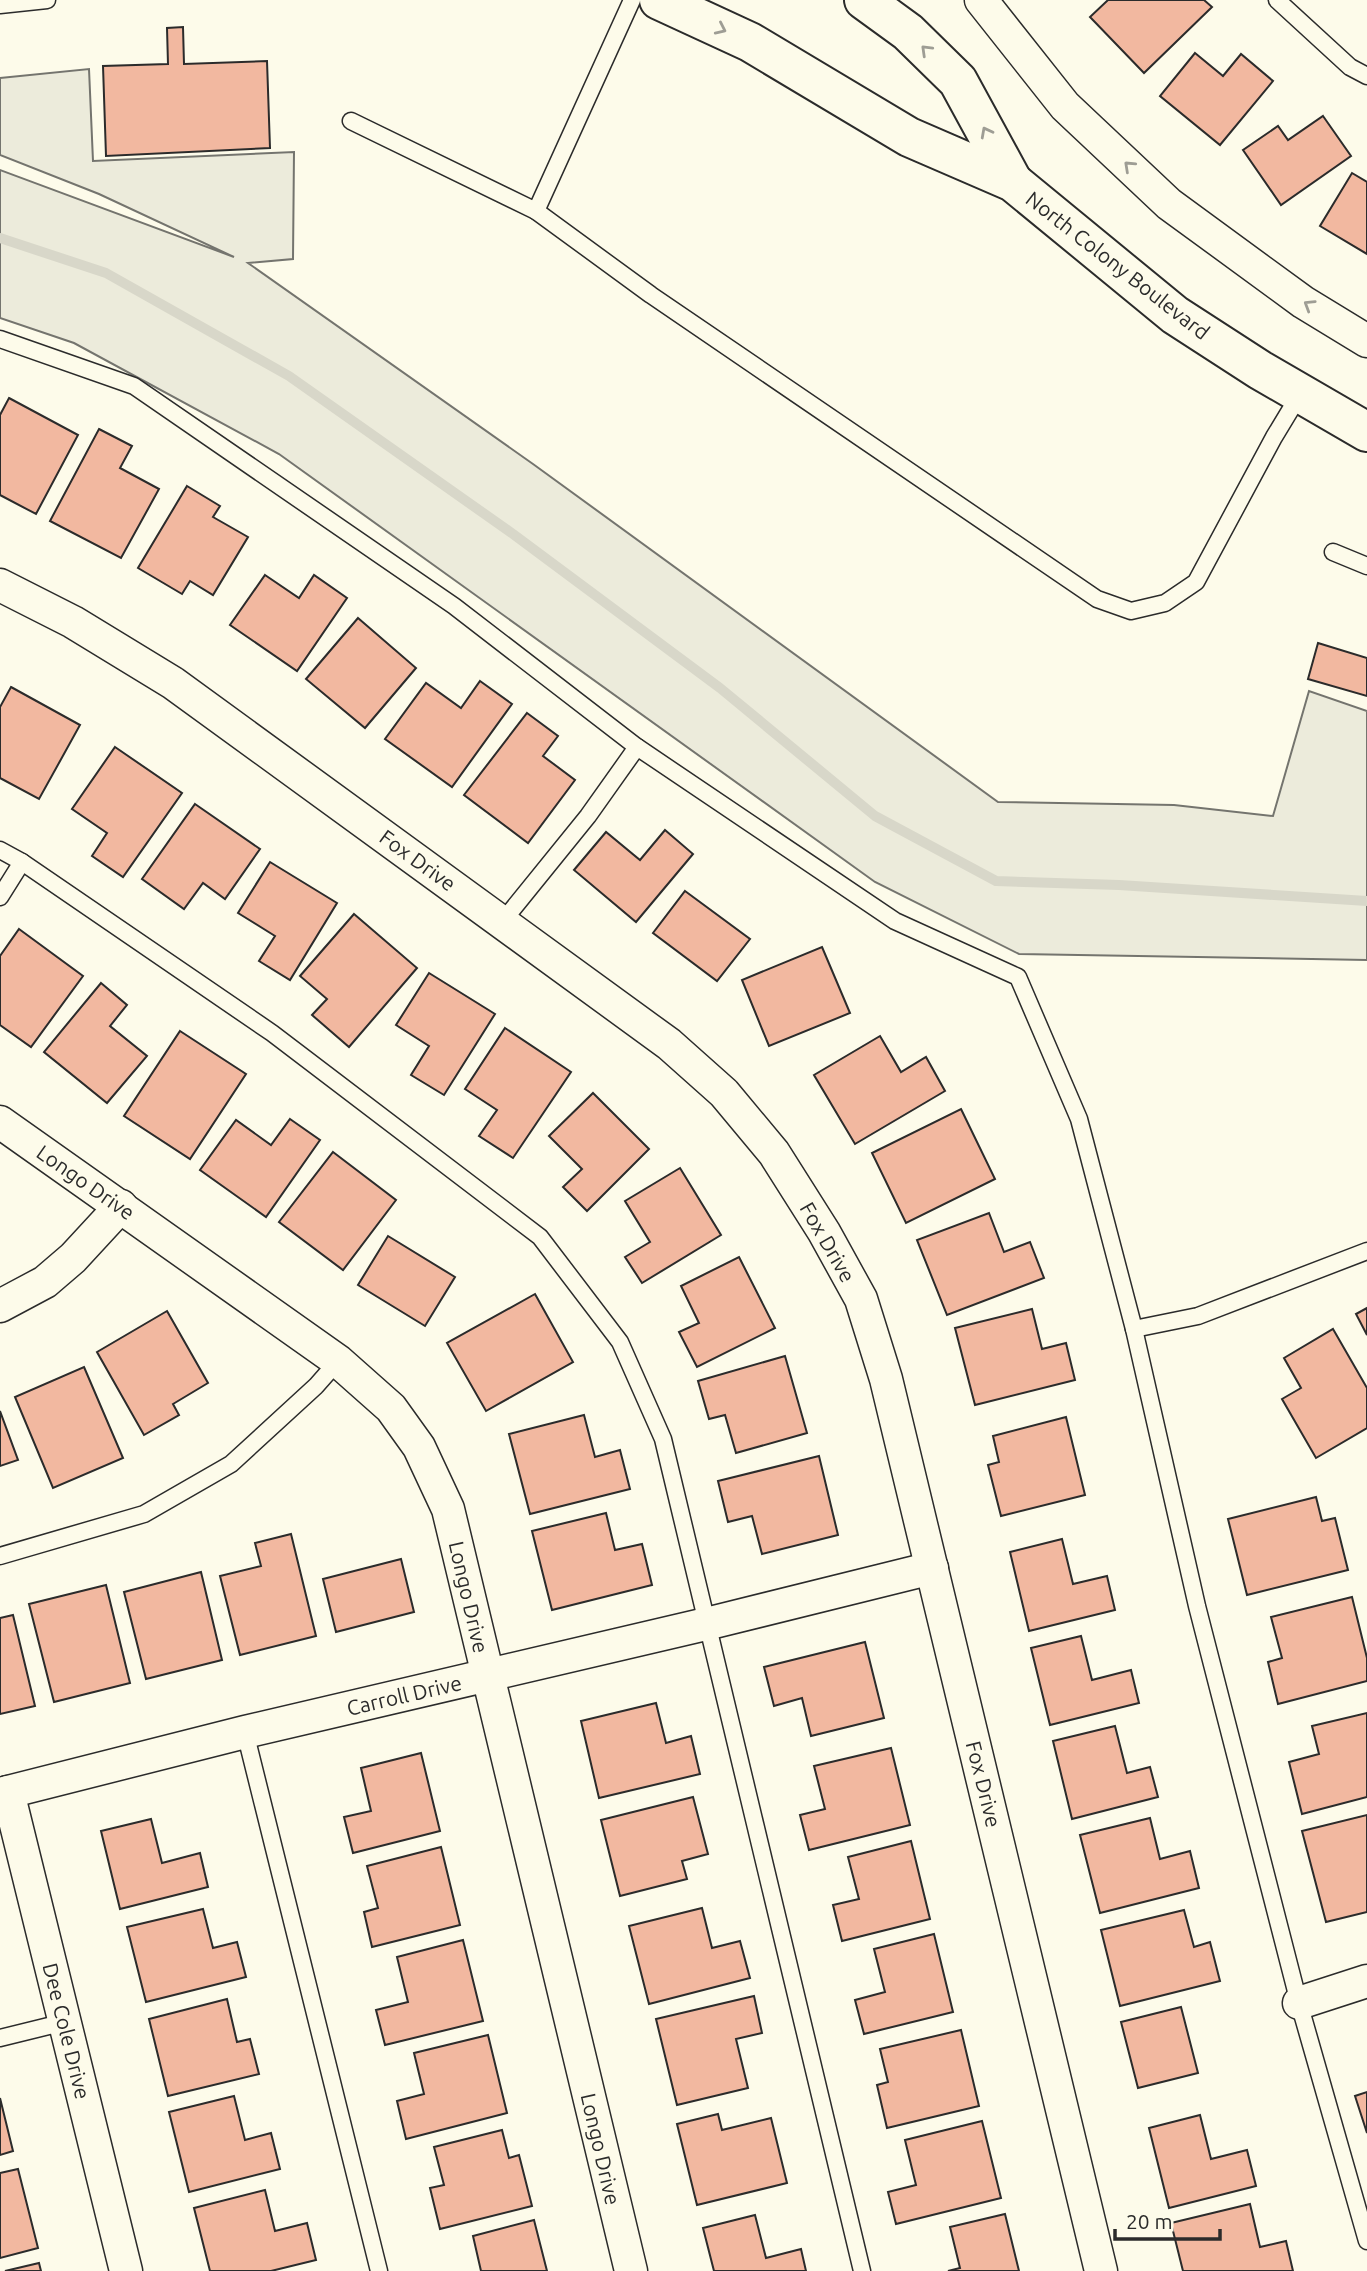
<svg xmlns="http://www.w3.org/2000/svg" width="1367" height="2271" font-family="Ubuntu,sans-serif">
	<style>
		.green { fill: #ecebdb; stroke: #74746e; stroke-width: 2 }
		.lines { fill: none; stroke-linecap: round; stroke-linejoin: round }
		.stream { stroke: #d8d7c9; stroke-width: 10 }
		.building { fill: #f2b8a0; stroke: #2b2b2b; stroke-width: 2 }
		.service-casing { stroke: #2b2b2b; stroke-width: 19 }
		.minor-casing { stroke: #2b2b2b; stroke-width: 35 }
		.tertiary-casing { stroke: #2b2b2b; stroke-width: 42 }
		.service { stroke: #fdfbea; stroke-width: 16 }
		.minor { stroke: #fdfbea; stroke-width: 32 }
		.tertiary { stroke: #fdfbea; stroke-width: 38 }
		.oneway { stroke: #9e9d94 }
		.labels { text-anchor: middle; dominant-baseline: central; stroke-width: 5; stroke-linejoin: round; paint-order: stroke }
		.street-label { font-size: 21px; fill: #2b2b2b; stroke: #fdfbea }
	</style>
	<rect width="100%" height="100%" fill="#fdfbea"/>
	<path class="green" d="M89,69l4,92 201,-9 -1,107 -45,4 285,201 465,338 176,3 99,11 36,-125 58,20v249l-348,-6 -144,-72 -596,-428 -205,-111 -74,-25v-148l234,87 -135,-63 -99,-39v-77z"/>
	<g class="lines">
		<path class="stream" d="M0,238l106,35 183,103 224,158 207,154 155,128 121,65 123,4 248,16"/>
	</g>
	<g class="building">
		<path d="M1108,0h96l8,7 -68,66 -54,-56z"/>
		<path d="M183,27l1,37 83,-3 3,87 -164,8 -3,-90 65,-2 -1,-36z"/>
		<path d="M1195,53l28,23 18,-22 32,27 -53,64 -60,-49z"/>
		<path d="M1323,116l28,40 -70,49 -38,-55 35,-24 10,14z"/>
		<path d="M1352,173l15,9v72l-47,-28z"/>
		<path d="M9,398l69,37 -42,79 -36,-19v-80z"/>
		<path d="M99,429l33,17 -12,22 39,21 -38,69 -71,-37z"/>
		<path d="M187,486l33,20 -7,11 35,20 -35,58 -23,-14 -8,13 -44,-26z"/>
		<path d="M265,575l34,23 15,-23 33,23 -50,73 -67,-46z"/>
		<path d="M358,618l58,50 -51,60 -59,-49z"/>
		<path d="M1318,643l49,15v38l-59,-17z"/>
		<path d="M480,681l32,23 -60,83 -67,-48 41,-56 35,25z"/>
		<path d="M11,687l69,38 -41,74 -39,-21v-71z"/>
		<path d="M527,713l31,23 -15,20 32,24 -47,63 -64,-48z"/>
		<path d="M115,747l67,46 -59,84 -31,-21 15,-23 -35,-24z"/>
		<path d="M195,804l65,45 -35,50 -22,-16 -19,26 -42,-30z"/>
		<path d="M665,830l28,24 -57,68 -62,-52 32,-38 34,28z"/>
		<path d="M270,862l67,41 -47,77 -31,-19 16,-25 -37,-23z"/>
		<path d="M685,891l65,48 -33,42 -64,-48z"/>
		<path d="M354,914l63,54 -68,79 -37,-32 15,-16 -27,-23z"/>
		<path d="M19,929l64,47 -52,71 -31,-22v-69z"/>
		<path d="M822,947l28,66 -81,33 -27,-66z"/>
		<path d="M429,973l66,41 -51,81 -33,-20 18,-29 -33,-21z"/>
		<path d="M101,983l26,22 -17,21 37,30 -40,47 -63,-51z"/>
		<path d="M505,1028l66,44 -58,86 -34,-22 18,-26 -32,-21z"/>
		<path d="M180,1031l66,43 -56,85 -66,-43z"/>
		<path d="M880,1036l21,36 25,-15 19,34 -90,53 -41,-69z"/>
		<path d="M593,1093l56,56 -62,62 -24,-24 19,-18 -33,-33z"/>
		<path d="M961,1109l34,70 -89,44 -34,-70z"/>
		<path d="M290,1119l30,21 -54,77 -66,-47 36,-50 35,25z"/>
		<path d="M333,1152l63,48 -53,70 -64,-48z"/>
		<path d="M680,1168l41,67 -79,48 -17,-26 25,-15 -25,-41z"/>
		<path d="M989,1213l15,39 26,-10 14,36 -97,37 -30,-75z"/>
		<path d="M388,1236l67,41 -30,49 -67,-41z"/>
		<path d="M739,1257l36,71 -78,39 -18,-35 20,-9 -18,-37z"/>
		<path d="M535,1294l38,68 -87,49 -39,-68z"/>
		<path d="M1367,1308v27l-11,-21z"/>
		<path d="M1032,1309l10,40 24,-6 9,37 -100,25 -20,-77z"/>
		<path d="M167,1311l41,72 -35,21 6,11 -35,20 -47,-83z"/>
		<path d="M1333,1329l34,59v40l-51,30 -34,-59 19,-11 -17,-30z"/>
		<path d="M785,1356l22,77 -71,20 -11,-38 -16,4 -11,-38z"/>
		<path d="M84,1367l39,91 -70,30 -38,-91z"/>
		<path d="M0,1411l18,49 -18,6z"/>
		<path d="M584,1415l11,42 25,-7 10,39 -100,25 -21,-80z"/>
		<path d="M1066,1417l19,78 -84,21 -13,-51 11,-3 -6,-26z"/>
		<path d="M819,1456l19,79 -76,19 -10,-38 -24,6 -10,-41z"/>
		<path d="M1316,1497l6,24 13,-3 13,52 -101,25 -19,-76z"/>
		<path d="M606,1513l9,37 27,-6 10,41 -100,25 -20,-79z"/>
		<path d="M291,1534l25,102 -76,19 -20,-79 41,-10 -6,-23z"/>
		<path d="M1062,1539l11,45 34,-8 8,34 -86,21 -19,-79z"/>
		<path d="M401,1559l13,53 -78,20 -13,-53z"/>
		<path d="M201,1572l21,88 -76,19 -22,-87z"/>
		<path d="M106,1585l24,98 -76,19 -25,-98z"/>
		<path d="M1352,1597l15,61v23l-89,23 -10,-42 14,-4 -11,-41z"/>
		<path d="M13,1615l22,91 -35,8v-96z"/>
		<path d="M1081,1636l11,44 39,-10 8,33 -89,22 -19,-77z"/>
		<path d="M865,1642l19,76 -73,18 -9,-38 -28,8 -10,-39z"/>
		<path d="M656,1703l10,40 25,-7 9,38 -101,24 -18,-77z"/>
		<path d="M1367,1713v84l-65,17 -13,-52 30,-8 -7,-28z"/>
		<path d="M1115,1726l12,47 23,-6 8,30 -86,22 -19,-78z"/>
		<path d="M891,1748l19,77 -101,25 -9,-35 25,-6 -11,-43z"/>
		<path d="M421,1753l19,78 -87,22 -9,-36 27,-6 -10,-43z"/>
		<path d="M693,1797l15,57 -26,7 5,18 -67,17 -19,-76z"/>
		<path d="M1367,1815v97l-41,10 -24,-91z"/>
		<path d="M1150,1818l10,41 30,-8 9,37 -99,25 -20,-78z"/>
		<path d="M151,1819l11,44 38,-10 8,34 -88,22 -19,-78z"/>
		<path d="M911,1841l19,78 -88,22 -9,-36 26,-6 -11,-42z"/>
		<path d="M441,1847l19,78 -88,22 -8,-35 14,-4 -11,-42z"/>
		<path d="M702,1908l10,40 28,-7 10,37 -101,26 -20,-78z"/>
		<path d="M203,1909l10,39 24,-6 9,35 -100,25 -19,-75z"/>
		<path d="M1184,1910l10,37 16,-5 10,39 -100,25 -19,-76z"/>
		<path d="M934,1934l19,78 -89,22 -9,-34 30,-8 -11,-43z"/>
		<path d="M463,1940l20,81 -98,24 -9,-35 32,-8 -11,-45z"/>
		<path d="M754,1996l8,37 -26,6 12,49 -71,17 -21,-86z"/>
		<path d="M227,1999l10,43 13,-3 9,35 -91,22 -19,-77z"/>
		<path d="M1181,2007l17,66 -60,15 -17,-66z"/>
		<path d="M961,2030l18,76 -92,22 -10,-43 11,-3 -8,-33z"/>
		<path d="M488,2035l19,78 -101,26 -9,-38 27,-7 -10,-41z"/>
		<path d="M1367,2092v41l-12,-37z"/>
		<path d="M234,2096l11,44 26,-7 9,36 -91,23 -20,-80z"/>
		<path d="M0,2098l13,53 -13,4z"/>
		<path d="M718,2114l4,16 49,-12 16,65 -90,22 -20,-81z"/>
		<path d="M1200,2115l11,44 36,-9 9,36 -87,22 -20,-80z"/>
		<path d="M982,2121l19,77 -105,26 -8,-32 28,-7 -11,-45z"/>
		<path d="M502,2130l7,28 10,-3 13,51 -92,23 -10,-41 14,-3 -10,-38z"/>
		<path d="M18,2169l20,79 -38,10v-85z"/>
		<path d="M265,2190l10,41 32,-8 9,37 -45,11h-61l-16,-63z"/>
		<path d="M1250,2204l10,43 26,-6 7,30h-110l-12,-48z"/>
		<path d="M1005,2214l14,57h-71l12,-3 -10,-41z"/>
		<path d="M755,2215l11,43 35,-9 5,22h-92l-11,-43z"/>
		<path d="M534,2220l13,51h-66l-8,-35z"/>
		<path d="M39,2263l2,8h-36z"/>
	</g>
	<g class="lines">
		<g class="service-casing">
			<g id="service">
				<path d="M632,0l-96,211 115,84 446,304 34,12 34,-8 31,-21 78,-145 26,-43"/>
				<path d="M1277,0l73,67 17,9"/>
				<path d="M0,5l47,-5"/>
				<path d="M351,121l185,90"/>
				<path d="M0,339l134,47 320,220 183,141 258,174 123,56 61,142 55,210 64,-13 169,-65"/>
				<path d="M1333,552l34,14"/>
				<path d="M0,850l22,12 -22,35"/>
				<path d="M22,862l250,171 268,204 80,105 43,97 199,832"/>
				<path d="M503,921l85,-105 49,-69"/>
				<path d="M1134,1329l63,277 102,397 68,238"/>
				<path d="M0,1556l144,-42 87,-50 85,-78 22,-25"/>
				<path d="M245,1732l134,539"/>
				<path d="M0,2038l65,-16"/>
			</g>
		</g>
		<g class="minor-casing">
			<g id="minor">
				<path d="M981,0l84,106 104,98 134,98 64,39"/>
				<path d="M0,585l73,37 100,61 496,361 55,49 50,60 50,79 37,67 25,80 215,892"/>
				<path d="M0,1122l338,239 53,47 28,39 29,62 183,762"/>
				<path d="M0,1306l45,-24 28,-24 48,-52"/>
				<path d="M8,1792l118,479"/>
				<path d="M0,1794l245,-62 461,-108 226,-56"/>
				<path d="M1299,2003l68,-22"/>
			</g>
		</g>
		<g class="tertiary-casing">
			<g id="tertiary">
				<path d="M659,0l91,42 159,95 104,45 162,133 85,55 107,62"/>
				<path d="M864,0l44,32 50,49 55,101"/>
			</g>
		</g>
		<use href="#service" class="service"/>
		<use href="#minor" class="minor"/>
		<use href="#tertiary" class="tertiary"/>
	</g>
	<defs><path id="oneway-chevron" d="M-2-3.5L2.5 0L-2 3.5" fill="none" stroke-width="1.6" stroke-linecap="round" stroke-linejoin="round" transform="scale(1.75)"/></defs>
	<g class="oneway">
		<use href="#oneway-chevron" transform="translate(721 29) rotate(25)"/>
		<use href="#oneway-chevron" transform="translate(926 50) rotate(-136)"/>
		<use href="#oneway-chevron" transform="translate(986 132) rotate(-118)"/>
		<use href="#oneway-chevron" transform="translate(1129 166) rotate(-137)"/>
		<use href="#oneway-chevron" transform="translate(1309 305) rotate(-148)"/>
	</g>
	<g class="labels">
		<g class="street-label">
			<text transform="translate(1118 265) rotate(38)">North Colony Boulevard</text>
			<text transform="translate(418 860) rotate(36)">Fox Drive</text>
			<text transform="translate(86 1182) rotate(35)">Longo Drive</text>
			<text transform="translate(828 1242) rotate(60)">Fox Drive</text>
			<text transform="translate(469 1597) rotate(77)">Longo Drive</text>
			<text transform="translate(404 1695) rotate(-13)">Carroll Drive</text>
			<text transform="translate(984 1784) rotate(76)">Fox Drive</text>
			<text transform="translate(67 2031) rotate(76)">Dee Cole Drive</text>
			<text transform="translate(601 2149) rotate(77)">Longo Drive</text>
		</g>
	</g>
	<path d="M1115 2229v10h105v-10" fill="none" stroke="#2b2b2b" stroke-width="3.5"/>
	<text x="1126" y="2229" font-size="21" fill="#2b2b2b" stroke="#fdfbea" stroke-width="5" paint-order="stroke">20 m</text>
</svg>
